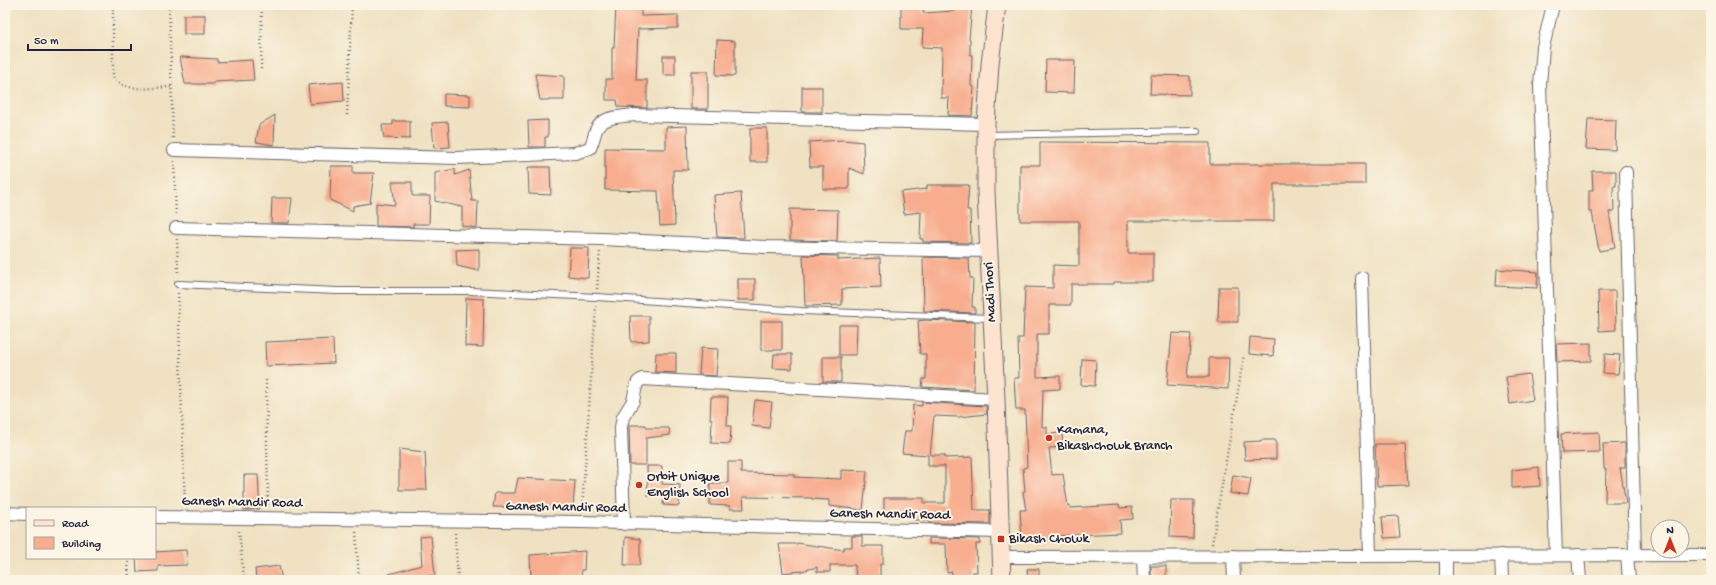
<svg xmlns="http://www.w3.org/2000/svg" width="1716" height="585" font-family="'Gochi Hand',sans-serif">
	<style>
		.building { fill: #f8ad8f }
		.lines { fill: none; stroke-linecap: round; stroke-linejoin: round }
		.lane-casing { stroke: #6a656a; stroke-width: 8 }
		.street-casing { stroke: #6a656a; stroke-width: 14 }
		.secondary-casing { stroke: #6a656a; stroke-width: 19 }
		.path { stroke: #6a656a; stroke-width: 2.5; stroke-dasharray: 1 3; stroke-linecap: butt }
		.lane { stroke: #fff; stroke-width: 6 }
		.street { stroke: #fff; stroke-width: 12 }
		.secondary { stroke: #fde4d1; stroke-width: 17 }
		.poi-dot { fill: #c8321e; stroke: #fcf5e5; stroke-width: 1.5 }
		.labels { text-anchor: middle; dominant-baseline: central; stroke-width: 4; stroke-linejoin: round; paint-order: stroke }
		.street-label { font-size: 14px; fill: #22223b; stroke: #fcf5e5 }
		.poi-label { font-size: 14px; fill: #22223b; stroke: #fcf5e5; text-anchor: start }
	</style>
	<rect width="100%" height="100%" fill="#fcf5e5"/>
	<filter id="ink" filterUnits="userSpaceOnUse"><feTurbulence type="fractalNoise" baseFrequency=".025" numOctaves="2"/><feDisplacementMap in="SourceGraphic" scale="8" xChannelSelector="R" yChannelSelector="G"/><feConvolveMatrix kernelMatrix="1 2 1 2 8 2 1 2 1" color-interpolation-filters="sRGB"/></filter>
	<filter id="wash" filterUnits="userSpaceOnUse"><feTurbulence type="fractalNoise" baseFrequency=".012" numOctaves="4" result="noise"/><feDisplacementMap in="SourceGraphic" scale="16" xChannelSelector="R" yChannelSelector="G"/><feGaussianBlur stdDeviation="0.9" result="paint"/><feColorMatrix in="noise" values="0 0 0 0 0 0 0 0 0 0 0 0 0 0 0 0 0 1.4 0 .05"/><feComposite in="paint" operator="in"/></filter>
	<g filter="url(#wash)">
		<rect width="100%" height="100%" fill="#efe1c1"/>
		<g id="blocks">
			<g class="building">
				<path d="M616,5h25v11l37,-1v13l-40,1 -2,51h11v28l-29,-1 -1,-7h-11v-21h6v-31h2z"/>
				<path d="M901,5h23l-1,8 31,-2 1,-6h17l-3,34h1v16h2l-1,31 3,1 -2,29 -24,-1 1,-17h-8l1,-50 -20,-1 1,-18h-22z"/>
				<rect x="184" y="15" width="21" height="19"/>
				<path d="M717,40l18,1v35l-19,-1z"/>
				<rect x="663" y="56" width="12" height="19"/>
				<path d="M180,57l37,2v3l35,-2 2,20 -40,2v2h-29z"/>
				<path d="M1046,60h29l-1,33 -29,-1z"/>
				<rect x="691" y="71" width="17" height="38"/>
				<path d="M535,74l29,2v24h-24z"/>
				<path d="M1151,75l39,1v19l-40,-1z"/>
				<path d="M343,82l1,19 -34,3 -2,-19z"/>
				<rect x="802" y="87" width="20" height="25"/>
				<path d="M444,94l26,1v12l-26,-1z"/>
				<path d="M275,115l-1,30 -18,-3 3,-17z"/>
				<path d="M1588,119l28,1 -1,30 -29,-1z"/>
				<path d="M548,120v17h-3v10h-16l-1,-26z"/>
				<path d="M393,121h17v18l-26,-1 -2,-13h11z"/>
				<path d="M448,122l2,25 -16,1 -2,-25z"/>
				<path d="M687,126l1,44h-15l2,55 -15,1 -2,-35 -53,-1v-42l61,1v-22z"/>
				<rect x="750" y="128" width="17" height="34"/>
				<path d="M843,140l20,2 1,32 -15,-6v21h-26v-22h-13l-1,-25z"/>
				<path d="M1040,142l170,1v21h155v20h-91v37h-146v32h25v29h-40v2h-42v21h-22v29h-12v43l23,-1v13l-17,1 -1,37h5v7l15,-1 1,14 -14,1 3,27 11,-1 5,32 2,-1v3l49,-3 1,3 12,-1 1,12 -13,1 1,13 -68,3 2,4h-33l-2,-30h6l-3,-18 2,-1 -2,-23 4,-1 -2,-57h-9l-2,-32h5l-1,-40h5l2,-51 28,1v-23l26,1v-45h-59v-56h20z"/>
				<path d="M331,166h22v7h21l-4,30 -17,3v5l-23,-11z"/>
				<path d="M528,167h22l1,28 -22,-1z"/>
				<path d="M455,169v6l14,-5 3,31h6l-1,27 -15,-2v-19l-27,-6v-28z"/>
				<path d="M1592,171h24v15h-3l1,26h-5l6,36 -16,3 -7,-39h-3v-22h4z"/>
				<path d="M392,182h20v14h18l-1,28h-16v3l-37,-1v-23l19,2z"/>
				<path d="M927,185h42l-2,25h3l1,33 -48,-1v-3h-3l1,-27 -17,2 -3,-22 26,-3z"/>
				<path d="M741,193l3,45 -27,-1 -3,-42z"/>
				<path d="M272,198h20l-3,25h-18z"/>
				<path d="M790,209l48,1 -1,31 -47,-1z"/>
				<path d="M570,248h19l-1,30 -20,-2z"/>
				<path d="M479,249v22l-22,-5 -1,-16z"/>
				<path d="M803,255l35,1v4l42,-2 1,29 -39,2v16l-37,1z"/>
				<path d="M923,257l46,1 1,20h3l-1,29h3v6l-51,-2z"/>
				<path d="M1497,269l41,3 -1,16 -41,-2z"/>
				<rect x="738" y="279" width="17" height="21"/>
				<path d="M1219,287h19v35h-20z"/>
				<path d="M1598,291h17l1,39 -17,1z"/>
				<path d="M466,298l18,1 -1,48 -18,-1z"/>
				<path d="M630,316h19v25l-18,1z"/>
				<path d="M925,320l50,2 -1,68 -52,-3 1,-8h3v-25h-6l-2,-33z"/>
				<rect x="761" y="321" width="21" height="29"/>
				<path d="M839,325h18l-1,30h-17z"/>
				<path d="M1172,333l19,1 -4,43h22v-19h20l-1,31 -61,-4z"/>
				<path d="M1250,337l24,2 -1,17 -24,-2z"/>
				<path d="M333,339l1,24 -68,3 -1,-24z"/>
				<path d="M1591,343v18l-34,1 -1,-18z"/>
				<path d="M701,348l17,1 -2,27 -17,-1z"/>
				<path d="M656,353h20v20l-21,-1z"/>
				<path d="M774,354h18v15l-19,-1z"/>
				<path d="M1605,354l15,1 -2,19 -15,-1z"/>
				<rect x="823" y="357" width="18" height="25"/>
				<path d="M1082,359l14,1 -1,26 -14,-1z"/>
				<path d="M1529,374l4,26 -23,4 -4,-27z"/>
				<path d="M711,397h17l-1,29h4l-1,18 -19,-1 1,-24h-2z"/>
				<path d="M755,400l17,2 -3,26 -17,-2z"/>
				<path d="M922,402l64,4 1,8 -28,3 -25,-1 -4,39h15v3l27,-1 2,53h16v14l-61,-1v-3h-17v-3l-28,-1v-18h40v5h21v-37h-17v-11l-26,-2 3,-22h7l1,-26 9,1z"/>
				<path d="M629,425h17v3h23l1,7 -24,3v27h-16z"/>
				<path d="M1599,432l1,20 -38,1 -1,-19z"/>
				<path d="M1261,440h15v19l-31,1 -1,-18 17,-1z"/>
				<path d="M1625,443v25h-5l6,35h-21l1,-34h-2l-1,-25z"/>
				<path d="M1375,444h30l3,41 -31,1z"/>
				<path d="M399,449l26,3 2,38h-28z"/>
				<path d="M728,462h13v11l53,1v3l47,2v-9l26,1 -4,39 -34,-4v-6l-17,-1v-1l-69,-1 1,12h-14v-3l-20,-1v-22h18z"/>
				<path d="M647,466h15v18l18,1 -1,21 -16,-1 1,-9h-16z"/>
				<path d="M1539,467l1,19 -28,2v-18z"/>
				<path d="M244,475h14l2,34 -16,1z"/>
				<path d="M1233,475l18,3 -3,18 -18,-3z"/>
				<path d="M518,478l57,3 -2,28 -80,-2 2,-14h20z"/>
				<path d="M1171,500h23l-1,38 -23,-1z"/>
				<path d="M1398,516l2,21 -16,1 -2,-21z"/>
				<path d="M431,536l4,39 -45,5 -1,-6 33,-9 -2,-28z"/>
				<path d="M852,536h10v10h21v18h-3v16h-24l-1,-15h-25v7h-13v-5l-15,4 -19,2 -4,-29h18v-1l47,7v-3h8z"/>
				<path d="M625,537l15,2v26h-16z"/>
				<path d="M929,538l51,1v5h-4l1,28h-4v8h-22l1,-8 -5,1 -1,-29h-17z"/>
				<path d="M186,550l1,15 -29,1v5l-21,1 -1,-14h19v-6z"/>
				<path d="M585,551l-1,19h-3l1,10h-51l-1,-25z"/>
				<path d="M279,566l3,14h-26l-1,-11z"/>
				<rect x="1151" y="566" width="15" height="14"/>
				<path d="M1027,569h12v11h-11z"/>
			</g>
		</g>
	</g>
	<g filter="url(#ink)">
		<use href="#blocks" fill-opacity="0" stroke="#6a656a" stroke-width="1"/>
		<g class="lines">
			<g class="lane-casing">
				<g id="lane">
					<path d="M987,135l210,-4"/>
					<path d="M178,284l159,7h133l127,6 205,14 188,7"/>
				</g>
			</g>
			<g class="street-casing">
				<g id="street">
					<path d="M1553,5l-10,42 -3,38 16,470"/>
					<path d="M174,150l282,8 119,-5 15,-5c3,-6 4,-12 6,-18 6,-14 24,-13 37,-15l353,9"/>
					<path d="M1626,172l9,383"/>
					<path d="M176,228l425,11 165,8 223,4"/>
					<path d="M1362,278l8,278"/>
					<path d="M5,513l22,1"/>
					<path d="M155,517l426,5 419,10"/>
					<path d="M624,524l-3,-97 2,-10 10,-16 3,-15 2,-4 4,-3 354,20"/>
					<path d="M1501,555l1,25"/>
					<path d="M1578,555l2,25"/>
					<path d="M1627,555l2,25"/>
					<path d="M1233,556l1,24"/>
					<path d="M1446,556v24"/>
					<path d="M1001,557l710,-2"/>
					<path d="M1143,557l1,23"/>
				</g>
			</g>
			<g class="secondary-casing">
				<path id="secondary" d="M997,5l-7,59 -4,60v69l10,206 6,181"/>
			</g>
			<g class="path">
				<path d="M113,5v72c13,17 40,10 59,10"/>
				<path d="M169,5l4,133"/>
				<path d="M261,69l1,-64"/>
				<path d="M347,115l5,-110"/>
				<path d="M174,161l2,55"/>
				<path d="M177,239l1,35"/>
				<path d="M597,289l3,-39"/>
				<path d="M178,293l7,213"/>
				<path d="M266,380l2,126"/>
				<path d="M582,510l14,-204"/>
				<path d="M239,531l5,49"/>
				<path d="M356,532l3,48"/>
				<path d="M455,533l3,47"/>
				<path d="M1212,544l32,-189"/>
				<path d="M128,558l1,22"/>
			</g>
			<use href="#lane" class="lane"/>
			<use href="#street" class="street"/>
			<use href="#secondary" class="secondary"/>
		</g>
	</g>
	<g class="poi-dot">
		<circle cx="1049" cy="438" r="4"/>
		<circle cx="639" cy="485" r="4"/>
		<rect x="997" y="535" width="8" height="8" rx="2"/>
	</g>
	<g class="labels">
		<g class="street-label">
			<text transform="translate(991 292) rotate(-93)">Madi Thori</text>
			<text transform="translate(242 503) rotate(1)">Ganesh Mandir Road</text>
			<text transform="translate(566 508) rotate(1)">Ganesh Mandir Road</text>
			<text transform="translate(890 515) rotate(1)">Ganesh Mandir Road</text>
		</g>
		<g class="poi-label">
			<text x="1057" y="430">Kamana,<tspan x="1057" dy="16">Bikashchowk Branch</tspan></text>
			<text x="647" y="477">Orbit Unique<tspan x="647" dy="16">English School</tspan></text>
			<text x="1009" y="539">Bikash Chowk</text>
		</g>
	</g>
	<rect width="1716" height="585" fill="none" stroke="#fcf5e5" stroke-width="20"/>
	<rect x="26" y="507" width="130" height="52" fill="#fcf5e5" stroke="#a5a1a1"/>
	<rect x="34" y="520" width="20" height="6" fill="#fde4d1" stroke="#a5a1a1"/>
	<text x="62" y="527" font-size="12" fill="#22223b">Road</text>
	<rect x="34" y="537" width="20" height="12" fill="#f8ad8f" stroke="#a5a1a1"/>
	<text x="62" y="547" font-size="12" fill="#22223b">Building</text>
	<g transform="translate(1670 539)"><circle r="19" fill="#fcf5e5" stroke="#a5a1a1"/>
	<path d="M0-3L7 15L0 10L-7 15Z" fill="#c8321e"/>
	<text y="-6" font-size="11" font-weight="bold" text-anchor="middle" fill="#22223b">N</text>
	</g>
	<path d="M28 44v6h103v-6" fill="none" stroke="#22223b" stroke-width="2"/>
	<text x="34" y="44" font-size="12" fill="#22223b" stroke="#fcf5e5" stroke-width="3" paint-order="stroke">50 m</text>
</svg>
